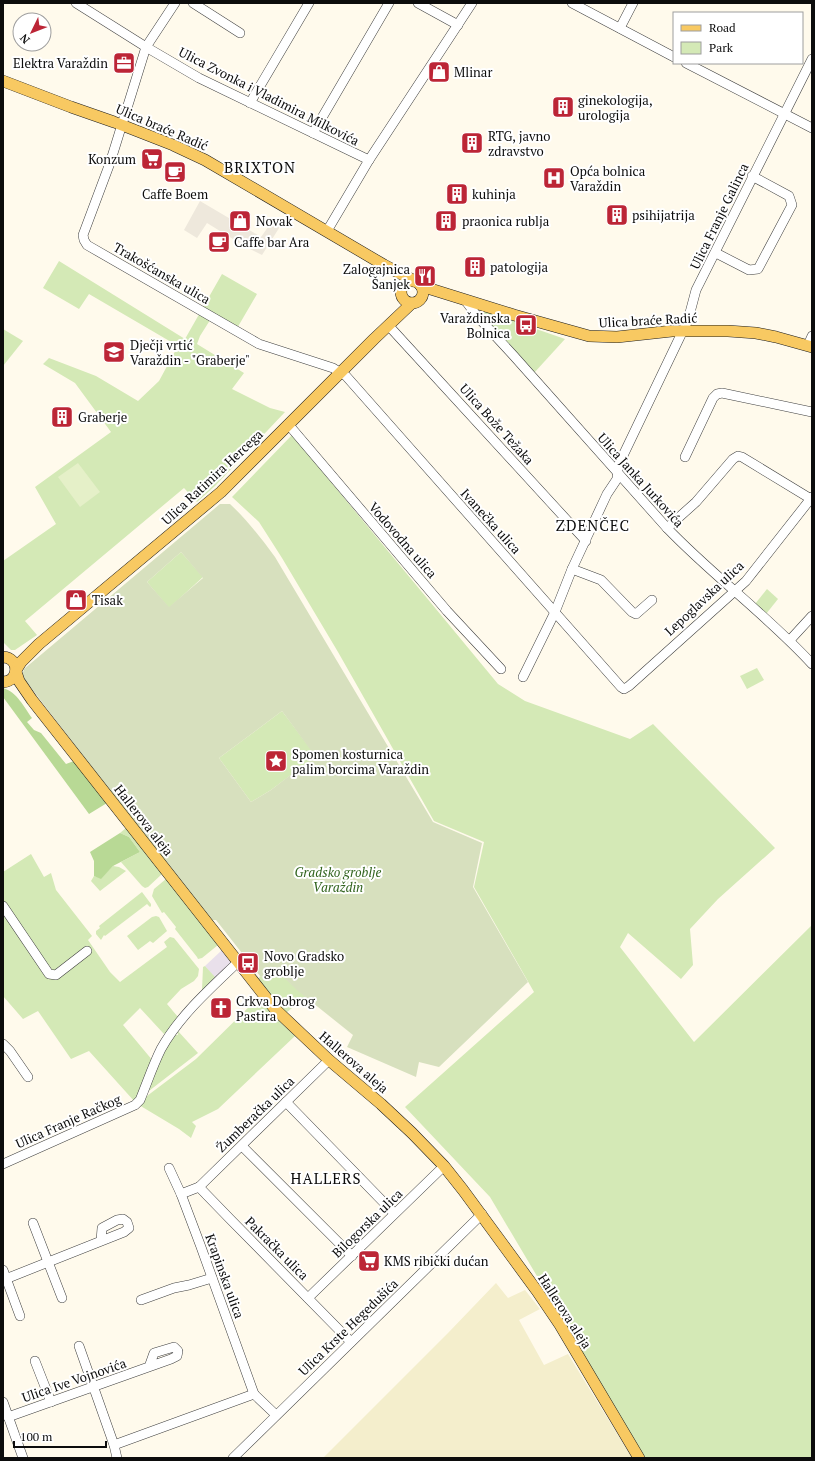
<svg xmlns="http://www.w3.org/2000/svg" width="815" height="1461" font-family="'PT Serif',serif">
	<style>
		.industrial { fill: #e9e0eb }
		.farmland { fill: #f4eecc }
		.green { fill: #d4e9b6 }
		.forest { fill: #b8d995 }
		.cemetery { fill: #d7e0be; fill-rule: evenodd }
		.pitch { fill: #e5f0c8 }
		.plaza { fill: #eee8dc }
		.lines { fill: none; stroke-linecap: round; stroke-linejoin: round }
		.minor-casing { stroke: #3f3f3f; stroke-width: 10 }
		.major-casing { stroke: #1d1d1d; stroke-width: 12 }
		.minor { stroke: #fff; stroke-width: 9 }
		.major { stroke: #f8c962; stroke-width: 11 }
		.labels { text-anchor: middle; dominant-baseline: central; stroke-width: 4; stroke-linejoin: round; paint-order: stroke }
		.poi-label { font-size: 13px; fill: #0c0c0c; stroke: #fff; text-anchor: start }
		.street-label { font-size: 13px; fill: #0c0c0c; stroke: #fff }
		.park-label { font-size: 13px; font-style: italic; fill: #30631d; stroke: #fff }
		.quarter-label { font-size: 15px; letter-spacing: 1px; fill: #0c0c0c; stroke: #fff }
	</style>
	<rect width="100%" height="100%" fill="#fffaec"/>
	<path class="industrial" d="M222,950l10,13 -17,15 -10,-12z"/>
	<path class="farmland" d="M496,1283l12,15 17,-8 15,19 -21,11 25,45 24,-11 64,104h-309l125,-125z"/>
	<g class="green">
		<path d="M59,261l126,78 37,-65 35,20 -21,36 -24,-13 -12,19 -3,8 47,29 -12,16 38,19 15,4 -70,74 -18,16 -13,-14 -159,133 12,14 -22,15h-4l-8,-8v-81l53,-37 -21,-37 76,-55 -36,-49 -32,-19 6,-6 47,18 42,25 21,-20 19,-35 -89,-52 -10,15 -36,-21z"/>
		<path d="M484,311l81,28 -31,34 -52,-55z"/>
		<path d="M3,329l20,12 -20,25z"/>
		<path d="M292,435l206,249 27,17 105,38 23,-15 122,124 -57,51 -28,30 3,36 -12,14 -53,-46 -8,14 74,95 118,-117v533h-167l-155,-261 -85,-90 129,-115 -60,-105 10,-45 -50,-21 -96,-169 -56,-94 -23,-36 -27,-25z"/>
		<path d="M181,552l22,25 -34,31 -22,-26z"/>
		<path d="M767,589l11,10 -12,15 -11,-10z"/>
		<path d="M757,668l7,12 -17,9 -7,-13z"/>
		<path d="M282,711l34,45 -45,34 -20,12 -32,-44z"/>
		<path d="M126,828l36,46 -14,13 -3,1 -3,-2 -21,-24 19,-10 -11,-15 -9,-4z"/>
		<path d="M31,854l13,23 7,-4 5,17 36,46 -4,4 22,32 10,10 47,-35 -3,-5 6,-5 4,1 25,31 -1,7 -4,5 -13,8 -14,15 11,13 -11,15 -3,2 -24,-26 -17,17 30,36 -18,41 -46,-51 -18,8 -33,-48 -15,8 -20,-23v-124z"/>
		<path d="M113,866l6,1 7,4 -26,20 -9,-10 3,-5 7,2z"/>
		<path d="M166,879l52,66 -16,13 -4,1 -1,-2 -22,-28 1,-2 -12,-15 -2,1 -10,-17 2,-7z"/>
		<path d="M142,892l9,12v2l-1,1 -3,-3 -42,32 -1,-1 -3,5 -5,-6v-3l4,-3 -1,-2z"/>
		<path d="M156,916l3,1 8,14 -14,12 -3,-2 -12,9 -11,-14 25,-19z"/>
		<path d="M205,966l10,11 -13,13 1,-23z"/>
		<path d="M276,970l30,27 -19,15 -3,1 -26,-33 2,-4c6,4 11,-2 16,-6z"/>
		<path d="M259,997l18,22 18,17 -77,73 -26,13 4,4 -5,12 -12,-9 -40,-24 4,-6 53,-40z"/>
		<path d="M177,1030l21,23 -53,41 12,-29 16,-30h5z"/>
	</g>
	<g class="forest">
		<path d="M3,688c14,4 21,19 29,30l-5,4 7,8 7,3 25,31 8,-3 33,42 -18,11 -86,-117z"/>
		<path d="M120,833l9,4 11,15 -27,14 -12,13 -7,-3v-15l-4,-9z"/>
	</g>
	<path class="cemetery" d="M220,504h10c17,16 31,34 45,53l158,265 49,21 -9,44 55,95 -89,85 -20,-5 -3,15 -69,-30 6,-12 -55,-44 -22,-21c-5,4 -10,10 -16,6l-44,-56h-5l-42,-52 -147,-192 2,-7zM181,552l22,26 -34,29 -22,-25zM282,711l33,45 -44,34 -20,12 -32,-44z"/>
	<path class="pitch" d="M78,463l22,29 -20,15 -22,-30z"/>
	<path class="plaza" d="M200,201l61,36 12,-17 8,5 -19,30 -16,-8 -39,-24 -10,15 -13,-8z"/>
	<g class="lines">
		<g class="minor-casing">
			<g id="minor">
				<path d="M76,3l70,44 53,31 170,82"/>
				<path d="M175,3l-29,44 -36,116 -27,72 1,5 3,5 172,99 74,24 13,8 275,311 3,2 5,-3 117,-105 66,-84"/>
				<path d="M193,3l47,30"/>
				<path d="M418,3l40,22"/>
				<path d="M572,3l102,54"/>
				<path d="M620,28l13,-25"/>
				<path d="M686,63l126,65"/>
				<path d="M250,103l59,-100"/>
				<path d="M313,133l76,-130"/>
				<path d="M327,231l42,-71 103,-157"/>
				<path d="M716,253l33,17 9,-1 34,-64 -3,-9 -37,-20"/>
				<path d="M465,300l12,16 36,39 154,173c46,48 100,87 145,136"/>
				<path d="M388,325l198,216"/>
				<path d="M808,345l4,-9"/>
				<path d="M288,424l159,187 54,58"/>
				<path d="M685,457l28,-59 4,-4 5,-1 90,19"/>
				<path d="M667,528l29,-26 37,-43 5,-3 4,1 69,42"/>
				<path d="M572,569l29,11 31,32 4,2 16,-14"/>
				<path d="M790,640l22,-24"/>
				<path d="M523,677l32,-65 17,-43 35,-75 10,-15 1,-13 70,-146 8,-30 116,-231"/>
				<path d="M3,906l46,68 7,1 31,-24"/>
				<path d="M3,1044l7,7 18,26"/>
				<path d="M286,1102l108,111"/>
				<path d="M242,1146l110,110"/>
				<path d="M3,1164l132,-59 5,-5c7,-17 13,-35 21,-51 19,-34 49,-60 77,-87"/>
				<path d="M169,1168l12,26 20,53 53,147"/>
				<path d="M199,1187l130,-127"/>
				<path d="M181,1194l18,-7 31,32 121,123"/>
				<path d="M33,1223l29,75"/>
				<path d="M3,1270l17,46"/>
				<path d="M3,1280l121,-48 5,-4 -2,-6 -4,-3 -6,1 -15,8 -1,13"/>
				<path d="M308,1298l136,-132"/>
				<path d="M141,1300l33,-12 15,-3 23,-7"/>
				<path d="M79,1346l35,99 3,13"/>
				<path d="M35,1361l16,41"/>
				<path d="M3,1402l20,56"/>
				<path d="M8,1417l163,-58 6,-3 1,-5 -4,-4 -20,6 -5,14"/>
				<path d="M114,1445l140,-51 22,21"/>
				<path d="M233,1458l249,-244"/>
			</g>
		</g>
		<g class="major-casing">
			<g id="major">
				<path d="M3,81l68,26 43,15 59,23 32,15 179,105 29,15"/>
				<circle cx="412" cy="292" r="11"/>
				<path d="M421,286l93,29 75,21 28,1 55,-6h56l28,2 20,4 36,10"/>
				<path d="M3,657c17,1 17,24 0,25"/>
				<path d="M16,670l5,-8 18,-18 182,-152 153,-153 38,-36"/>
				<path d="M16,672l3,9 13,19 243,309 54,51 52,44 31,29 32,33 19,24 74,101 23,34 79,133"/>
			</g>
		</g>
		<use href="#minor" class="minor"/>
		<use href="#major" class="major"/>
	</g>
	<defs>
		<g id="office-square" transform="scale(1.15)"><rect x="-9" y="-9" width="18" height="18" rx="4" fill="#bc2536" stroke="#fff"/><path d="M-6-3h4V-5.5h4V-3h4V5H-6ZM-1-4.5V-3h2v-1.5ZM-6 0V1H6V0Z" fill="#fff"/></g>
		<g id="shop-square" transform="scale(1.15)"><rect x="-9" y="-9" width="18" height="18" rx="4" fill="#bc2536" stroke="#fff"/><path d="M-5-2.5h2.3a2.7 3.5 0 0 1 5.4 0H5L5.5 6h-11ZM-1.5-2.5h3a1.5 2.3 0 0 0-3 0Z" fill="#fff"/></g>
		<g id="building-square" transform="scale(1.15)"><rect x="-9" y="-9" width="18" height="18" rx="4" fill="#bc2536" stroke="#fff"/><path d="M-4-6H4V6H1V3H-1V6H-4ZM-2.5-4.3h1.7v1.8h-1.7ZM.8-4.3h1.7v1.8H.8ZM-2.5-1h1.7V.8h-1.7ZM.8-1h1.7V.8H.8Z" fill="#fff"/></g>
		<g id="supermarket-square" transform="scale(1.15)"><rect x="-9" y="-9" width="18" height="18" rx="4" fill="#bc2536" stroke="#fff"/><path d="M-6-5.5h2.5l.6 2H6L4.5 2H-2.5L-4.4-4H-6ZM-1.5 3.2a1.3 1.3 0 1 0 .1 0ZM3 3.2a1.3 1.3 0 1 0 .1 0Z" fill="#fff"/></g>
		<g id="cafe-square" transform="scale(1.15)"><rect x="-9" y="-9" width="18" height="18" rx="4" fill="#bc2536" stroke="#fff"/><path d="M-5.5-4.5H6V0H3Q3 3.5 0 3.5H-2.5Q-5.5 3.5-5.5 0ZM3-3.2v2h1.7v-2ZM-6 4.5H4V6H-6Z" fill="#fff"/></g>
		<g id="hospital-square" transform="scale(1.15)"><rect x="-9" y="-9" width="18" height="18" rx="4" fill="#bc2536" stroke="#fff"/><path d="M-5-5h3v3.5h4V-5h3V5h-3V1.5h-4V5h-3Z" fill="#fff"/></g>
		<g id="restaurant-square" transform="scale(1.15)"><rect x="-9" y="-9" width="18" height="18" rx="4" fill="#bc2536" stroke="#fff"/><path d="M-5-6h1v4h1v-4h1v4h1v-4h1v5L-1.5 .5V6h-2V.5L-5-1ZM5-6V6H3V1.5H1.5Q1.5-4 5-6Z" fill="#fff"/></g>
		<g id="bus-square" transform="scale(1.15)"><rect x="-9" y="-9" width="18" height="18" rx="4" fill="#bc2536" stroke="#fff"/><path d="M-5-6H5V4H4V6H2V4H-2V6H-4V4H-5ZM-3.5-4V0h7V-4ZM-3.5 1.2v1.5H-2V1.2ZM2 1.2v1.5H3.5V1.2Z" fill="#fff"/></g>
		<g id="school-square" transform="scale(1.15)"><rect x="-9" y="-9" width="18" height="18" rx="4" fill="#bc2536" stroke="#fff"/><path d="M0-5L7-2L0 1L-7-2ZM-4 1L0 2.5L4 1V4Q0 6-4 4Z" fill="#fff"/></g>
		<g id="sight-square" transform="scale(1.15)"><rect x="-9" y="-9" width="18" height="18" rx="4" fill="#bc2536" stroke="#fff"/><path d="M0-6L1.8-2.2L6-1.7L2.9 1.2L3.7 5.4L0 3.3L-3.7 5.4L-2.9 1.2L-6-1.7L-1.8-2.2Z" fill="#fff"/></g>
		<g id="church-square" transform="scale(1.15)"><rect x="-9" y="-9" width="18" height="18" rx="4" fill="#bc2536" stroke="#fff"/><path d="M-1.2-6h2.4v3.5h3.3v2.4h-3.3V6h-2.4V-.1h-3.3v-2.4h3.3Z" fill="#fff"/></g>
	</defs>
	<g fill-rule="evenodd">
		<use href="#office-square" x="124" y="63"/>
		<use href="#shop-square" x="439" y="72"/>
		<use href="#building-square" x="563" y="107"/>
		<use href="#building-square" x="472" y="143"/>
		<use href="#supermarket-square" x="152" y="159"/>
		<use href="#cafe-square" x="175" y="172"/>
		<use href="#hospital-square" x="554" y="178"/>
		<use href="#building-square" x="457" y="194"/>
		<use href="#building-square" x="617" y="215"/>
		<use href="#shop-square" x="240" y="221"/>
		<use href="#building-square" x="446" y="221"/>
		<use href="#cafe-square" x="219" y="242"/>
		<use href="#building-square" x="475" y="267"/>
		<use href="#restaurant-square" x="425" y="276"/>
		<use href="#bus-square" x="526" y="325"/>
		<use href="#school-square" x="114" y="352"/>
		<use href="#building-square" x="62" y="417"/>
		<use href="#shop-square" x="76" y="600"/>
		<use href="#sight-square" x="276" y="761"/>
		<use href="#bus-square" x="248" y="963"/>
		<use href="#church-square" x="221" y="1008"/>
		<use href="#supermarket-square" x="369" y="1261"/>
	</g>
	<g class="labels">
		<g class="poi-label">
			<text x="108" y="63" text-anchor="end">Elektra Varaždin</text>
			<text x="454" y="72">Mlinar</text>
			<text x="578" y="100">ginekologija,<tspan x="578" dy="15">urologija</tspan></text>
			<text x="488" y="136">RTG, javno<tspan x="488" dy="15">zdravstvo</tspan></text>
			<text x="136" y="159" text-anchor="end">Konzum</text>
			<text x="570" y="171">Opća bolnica<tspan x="570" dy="15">Varaždin</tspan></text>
			<text x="175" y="194" text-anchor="middle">Caffe Boem</text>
			<text x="472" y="194">kuhinja</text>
			<text x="632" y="215">psihijatrija</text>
			<text x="256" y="221">Novak</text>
			<text x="462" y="221">praonica rublja</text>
			<text x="234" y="242">Caffe bar Ara</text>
			<text x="490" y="267">patologija</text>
			<text x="410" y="269" text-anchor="end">Zalogajnica<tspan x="410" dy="15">Šanjek</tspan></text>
			<text x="510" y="318" text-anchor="end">Varaždinska<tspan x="510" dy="15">Bolnica</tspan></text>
			<text x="130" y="345">Dječji vrtić<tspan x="130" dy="15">Varaždin - "Graberje"</tspan></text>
			<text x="78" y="417">Graberje</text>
			<text x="92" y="600">Tisak</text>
			<text x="292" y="754">Spomen kosturnica<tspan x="292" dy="15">palim borcima Varaždin</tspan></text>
			<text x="264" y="956">Novo Gradsko<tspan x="264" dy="15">groblje</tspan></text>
			<text x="236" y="1001">Crkva Dobrog<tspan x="236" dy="15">Pastira</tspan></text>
			<text x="384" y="1261">KMS ribički dućan</text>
		</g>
		<g class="street-label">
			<text transform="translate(269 96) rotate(27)">Ulica Zvonka i Vladimira Milkovića</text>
			<text transform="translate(162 127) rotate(23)">Ulica braće Radić</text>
			<text transform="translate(719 216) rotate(-64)">Ulica Franje Galinca</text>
			<text transform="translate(162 273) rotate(30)">Trakošćanska ulica</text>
			<text transform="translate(648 320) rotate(-3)">Ulica braće Radić</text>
			<text transform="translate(497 424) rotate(48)">Ulica Bože Težaka</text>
			<text transform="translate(212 477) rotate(-43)">Ulica Ratimira Hercega</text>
			<text transform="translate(641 480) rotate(48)">Ulica Janka Jurkovića</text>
			<text transform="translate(491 521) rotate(48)">Ivanečka ulica</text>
			<text transform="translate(403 540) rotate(49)">Vodovodna ulica</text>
			<text transform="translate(704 598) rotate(-43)">Lepoglavska ulica</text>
			<text transform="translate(144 820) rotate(52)">Hallerova aleja</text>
			<text transform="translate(354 1062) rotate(41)">Hallerova aleja</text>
			<text transform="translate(255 1114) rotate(-44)">Žumberačka ulica</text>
			<text transform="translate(68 1121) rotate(-24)">Ulica Franje Račkog</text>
			<text transform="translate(367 1223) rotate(-44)">Bilogorska ulica</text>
			<text transform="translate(277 1248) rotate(45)">Pakračka ulica</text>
			<text transform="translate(225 1276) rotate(70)">Krapinska ulica</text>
			<text transform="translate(565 1311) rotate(57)">Hallerova aleja</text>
			<text transform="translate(348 1327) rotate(-44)">Ulica Krste Hegedušića</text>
			<text transform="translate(74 1380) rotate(-19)">Ulica Ive Vojnovića</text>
		</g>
		<g class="park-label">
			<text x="338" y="872">Gradsko groblje<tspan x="338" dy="15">Varaždin</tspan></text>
		</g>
		<g class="quarter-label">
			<text x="260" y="167">BRIXTON</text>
			<text x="593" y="525">ZDENČEC</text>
			<text x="326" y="1178">HALLERS</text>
		</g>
	</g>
	<rect width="815" height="1461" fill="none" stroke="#0c0c0c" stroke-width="8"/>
	<rect x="673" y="12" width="130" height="52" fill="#ffffff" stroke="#9e9e9e"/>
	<rect x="681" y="25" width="20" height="6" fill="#f8c962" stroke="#9e9e9e"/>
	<text x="709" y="32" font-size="12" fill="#0c0c0c">Road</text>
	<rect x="681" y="42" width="20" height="12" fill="#d4e9b6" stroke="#9e9e9e"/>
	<text x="709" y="52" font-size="12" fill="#0c0c0c">Park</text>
	<g transform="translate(32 32) rotate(227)"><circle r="19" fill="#ffffff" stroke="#9e9e9e"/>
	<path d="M0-3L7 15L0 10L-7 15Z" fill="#bc2536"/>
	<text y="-6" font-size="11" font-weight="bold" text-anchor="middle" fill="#0c0c0c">N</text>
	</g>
	<path d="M14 1441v6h92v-6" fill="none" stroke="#0c0c0c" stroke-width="2"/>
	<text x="20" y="1441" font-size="12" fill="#0c0c0c" stroke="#ffffff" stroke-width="3" paint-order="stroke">100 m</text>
</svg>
